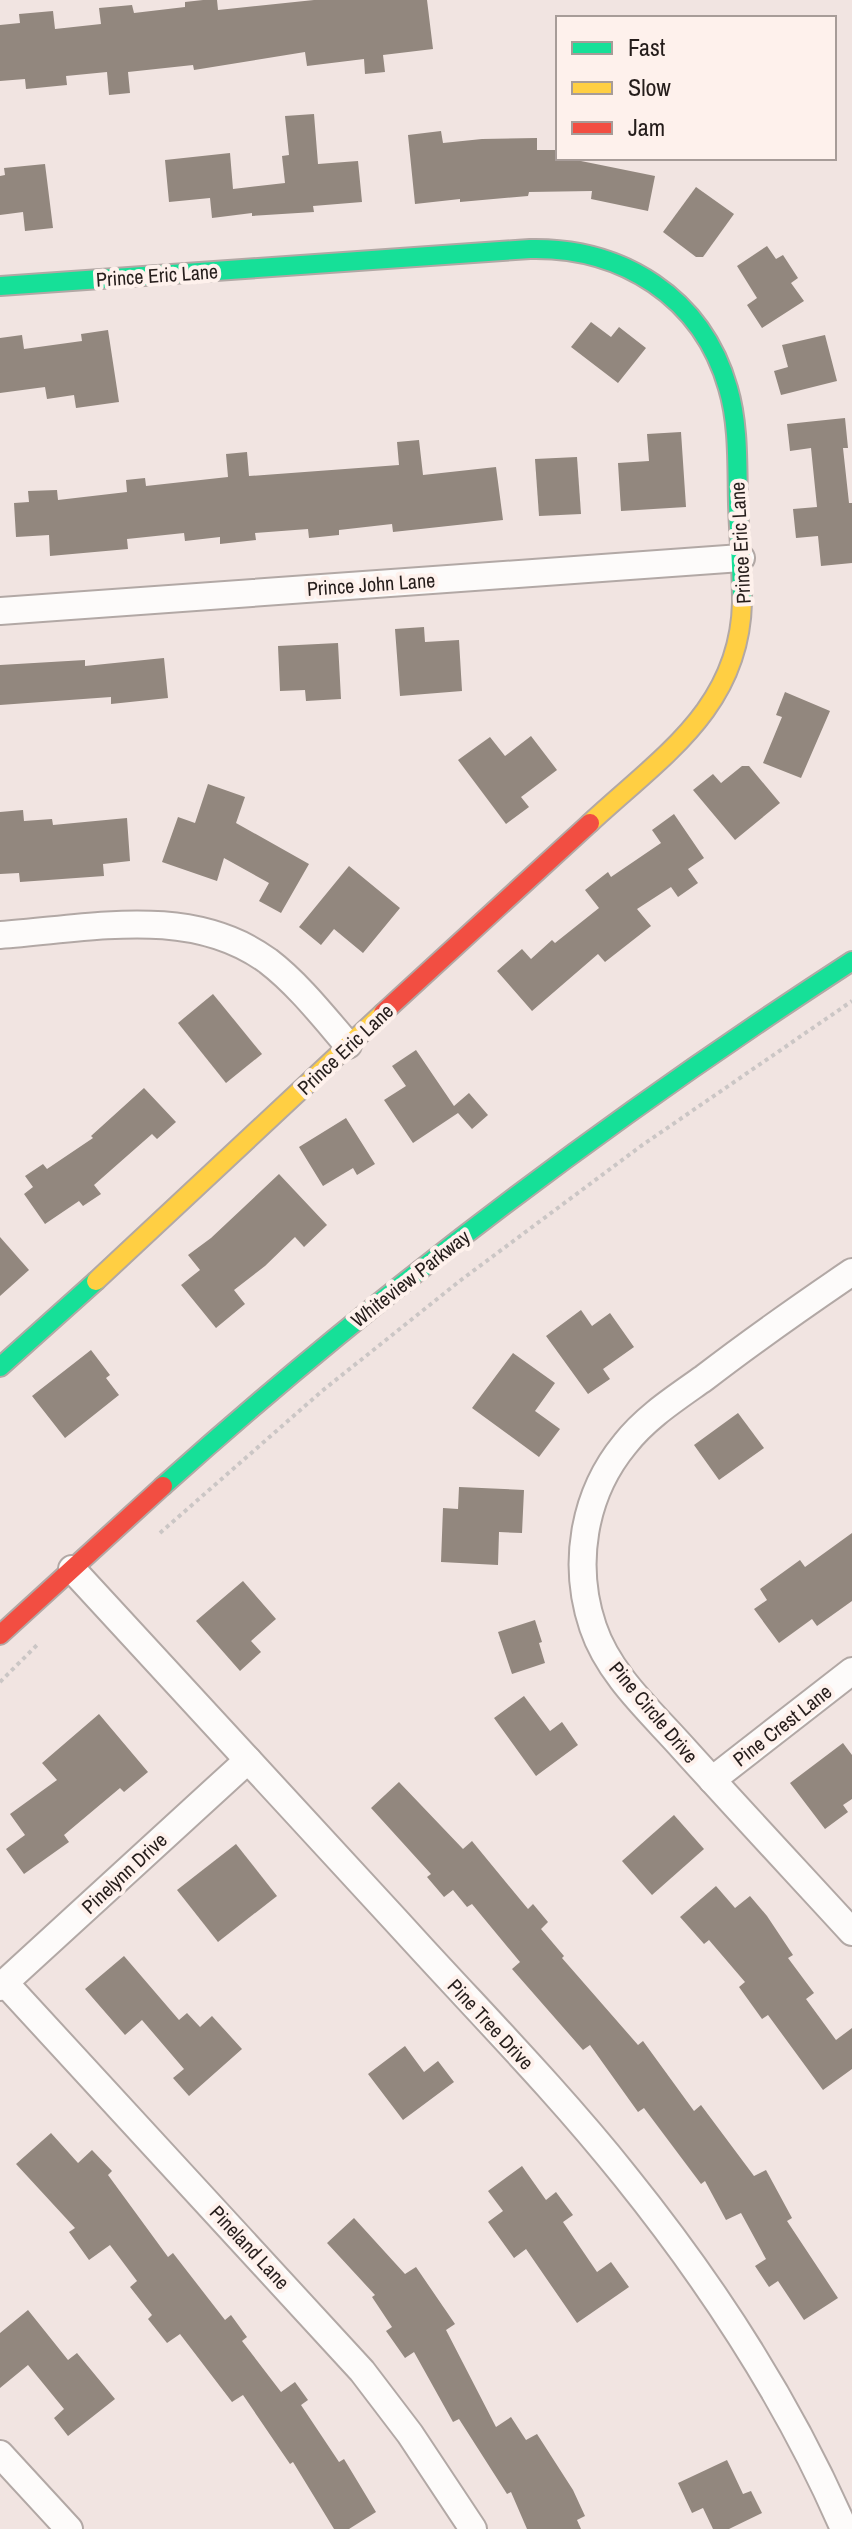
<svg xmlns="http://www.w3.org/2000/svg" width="852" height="2529" font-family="'Archivo Narrow',sans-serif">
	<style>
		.building { fill: #92877e }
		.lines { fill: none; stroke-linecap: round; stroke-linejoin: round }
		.street-casing { stroke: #b2a8a5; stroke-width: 30 }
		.fast-casing { stroke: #b2a8a5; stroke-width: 22 }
		.slow-casing { stroke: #b2a8a5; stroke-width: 22 }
		.jam-casing { stroke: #b2a8a5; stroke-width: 22 }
		.path { stroke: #cbc6c5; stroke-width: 4; stroke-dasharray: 4 4; stroke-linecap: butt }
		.street { stroke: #fdfbfa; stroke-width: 26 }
		.fast { stroke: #16e098; stroke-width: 18 }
		.slow { stroke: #ffcf43; stroke-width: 18 }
		.jam { stroke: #f24e42; stroke-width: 18 }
		.labels { text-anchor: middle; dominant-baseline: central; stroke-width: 8; stroke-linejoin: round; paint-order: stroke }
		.street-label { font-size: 20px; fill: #251d1b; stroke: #fef1ec }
	</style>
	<rect width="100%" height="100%" fill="#f1e4e1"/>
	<g class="building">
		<path d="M203,0h14l1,10 96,-10h113l6,49 -50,6 2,17 -20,2 -1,-15 -57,7 -2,-14 -111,18 -1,-5 -65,7 2,21 -21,2 -2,-23 -41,4 1,9 -41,4 -1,-10 -25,2v-56l20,-2 -1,-9 34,-3 2,18 46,-5 -2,-16 33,-3 2,8 51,-6v-5z"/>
		<path d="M314,114l4,50 40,-3 4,41 -49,4 1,6 -62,4v-3l-40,5 -2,-20 -41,4 -4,-42 65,-7 3,36 52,-6 -3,-27 7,-1 -4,-39z"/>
		<path d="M441,131l2,12 39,-4 55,-1v12h21v8h18v2l79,16 -7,35 -57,-12 1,-8 -63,1 -1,4 -68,6v-3l-45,5 -7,-69z"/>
		<path d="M45,164l8,64 -28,3 -2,-19 -23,3v-39l5,-1 -1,-7z"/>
		<path d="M696,187l38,27 -31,43h-7l-33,-25z"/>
		<path d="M767,246l9,13 7,-4 15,23 -7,5 13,18 -42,27 -15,-23 10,-7 -20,-32z"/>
		<path d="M591,322l20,15 8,-10 27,21 -28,35 -47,-36z"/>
		<path d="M108,330l11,72 -43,6 -2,-13 -27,4 -2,-12 -45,6v-55l22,-3 2,14 58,-8 -1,-7z"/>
		<path d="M825,335l12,46 -56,14 -7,-24 14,-4 -6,-22z"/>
		<path d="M845,418l3,30h-5l6,55h3v60l-31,3 -3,-30 -22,2 -3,-29 24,-2 -6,-59 -21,3 -3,-27z"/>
		<path d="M681,432l5,75 -65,4 -3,-48 31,-2 -2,-27z"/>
		<path d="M419,440l4,35 73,-8 7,53 -110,12 -1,-8 -53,6v5l-30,3 -1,-9 -53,4 1,7 -36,4v-7l-35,4 -1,-8 -57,6 1,10 -78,7 -1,-21 -33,2 -2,-34 15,-1 -1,-11 29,-1 1,10 69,-8 -1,-12 19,-2 1,8 82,-9 -2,-23 21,-2 2,24 150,-11 -2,-23z"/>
		<path d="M577,457l4,57 -42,2 -4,-57z"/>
		<path d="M424,627l1,15 34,-2 3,51 -62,5 -5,-67z"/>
		<path d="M338,643l3,56 -35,2 -1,-11 -25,1 -2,-45z"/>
		<path d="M164,658l4,40 -57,6v-7l-111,8v-40l85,-5v6z"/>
		<path d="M785,692l45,19 -29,67 -38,-15 19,-46 -6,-2z"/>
		<path d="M531,736l26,34 -36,27 8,10 -23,17 -48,-64 32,-23 15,19z"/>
		<path d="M742,766h7l31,37 -45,37 -42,-50 20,-16 8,9z"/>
		<path d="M208,784l37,13 -9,26 73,41 -28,49 -22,-12 10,-18 -45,-25 -7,23 -55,-19 16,-45 17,6z"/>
		<path d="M23,810l1,11 28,-2 1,6 74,-7 3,43 -27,3 1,12 -84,6 -1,-9 -19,1v-62z"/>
		<path d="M674,814l30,44 -16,11 10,14 -20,14 -7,-10 -34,22 14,17 -46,36 -7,-8 -66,57 -35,-40 25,-22 9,10 21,-19 3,3 44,-35 -14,-18 23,-18 3,5 50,-34 -9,-13z"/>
		<path d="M349,866l51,42 -37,45 -29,-24 -13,16 -22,-18z"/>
		<path d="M213,994l49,60 -36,29 -48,-60z"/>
		<path d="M416,1050l38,56 15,-13 19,22 -16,14 -14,-16 -45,30 -29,-43 22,-14 -14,-20z"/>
		<path d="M144,1088l32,34 -19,17 -5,-5 -58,51 7,9 -18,12 -4,-5 -34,23 -21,-30 9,-7 -8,-11 18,-12 4,5 46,-31 -2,-2z"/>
		<path d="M346,1118l29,46 -18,11 -4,-7 -30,18 -24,-39z"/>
		<path d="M279,1174l48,51 -23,22 -9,-10 -30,29 -31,24 11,14 -29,24 -35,-43 19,-15 -12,-15 23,-17z"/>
		<path d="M0,1237l29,33 -29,26z"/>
		<path d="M581,1310l11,16 18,-13 24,34 -31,22 7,10 -22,15 -42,-58z"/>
		<path d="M91,1350l19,25 -4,3 13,17 -54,43 -33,-42z"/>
		<path d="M513,1353l42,30 -20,28 25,18 -21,28 -67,-49z"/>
		<path d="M738,1413l26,35 -45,32 -25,-35z"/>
		<path d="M459,1487l65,3 -2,43 -23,-1 -1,33 -57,-3 2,-54 15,1z"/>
		<path d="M852,1533v68l-35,25 -5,-7 -33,24 -25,-34 13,-9 -7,-11 40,-29 5,7z"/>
		<path d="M243,1581l33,38 -25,22 10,11 -21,19 -44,-50z"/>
		<path d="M535,1620l7,22 -3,1 6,20 -33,11 -14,-42z"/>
		<path d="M524,1696l26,35 12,-9 16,23 -42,31 -42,-58z"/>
		<path d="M99,1714l49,58 -24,20 -4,-4 -56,47 5,7 -45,32 -18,-25 19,-14 -15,-21 47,-34 -15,-17z"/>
		<path d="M843,1743l9,12v44l-9,6 5,7 -23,17 -35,-46z"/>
		<path d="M399,1782l64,67 9,-8 56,68 5,-5 15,18 -7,7 23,27 -2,2 76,87 5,-4 51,70 7,-6 53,71 12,-6 26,48 -5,3 51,77 -34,22 -26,-39 -9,6 -14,-21 11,-7 -25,-46 -15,7 -21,-39 -4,3 -57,-76 -6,4 -48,-67 -7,5 -71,-81 8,-7 -48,-58 -5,3 -14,-17 -9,7 -17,-20 4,-3 -60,-66z"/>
		<path d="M674,1815l30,34 -52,46 -30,-34z"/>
		<path d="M236,1844l41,52 -59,46 -41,-52z"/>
		<path d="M716,1886l19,22 15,-12 17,20 26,39 -5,3 26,35 -8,6 30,41 16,-12v41l-29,21 -55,-75 -6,4 -23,-32 6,-5 -36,-42 -5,4 -24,-27z"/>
		<path d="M124,1956l55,64 8,-7 13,14 12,-11 30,33 -53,47 -16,-18 11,-9 -42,-49 -17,15 -40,-46z"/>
		<path d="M405,2046l19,26 14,-11 16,21 -51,38 -35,-46z"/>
		<path d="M51,2133l27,30 14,-13 20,21 -4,4 60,82 5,-4 52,67 6,-5 16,22 -5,4 39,51 14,-10 13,18 -7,5 38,57 5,-3 32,53 -27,17h-15l-41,-67 -3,2 -47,-69 -11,7 -52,-68 -13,9 -19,-24 4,-4 -22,-28 7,-6 -27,-36 -21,15 -20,-28 6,-4 -59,-64z"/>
		<path d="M522,2166l24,34 10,-8 17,23 -10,7 34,50 14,-10 18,25 -52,36 -51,-74 -12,9 -26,-36 15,-11 -15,-20z"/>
		<path d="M354,2218l51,56 11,-7 39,57 -9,6 50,97 15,-10 15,23 11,-6 36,56 12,26 -8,4 4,9h-54l-16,-37 -4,2 -48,-75 -6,3 -39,-70 -9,6 -19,-27 6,-4 -20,-30 3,-2 -48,-52z"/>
		<path d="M28,2310l40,50 9,-7 38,46 -47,37 -14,-18 10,-9 -36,-44 -28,23v-55z"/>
		<path d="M727,2460l16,34 8,-3 11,22 -33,16h-16l-10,-21 -11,5 -14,-30z"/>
	</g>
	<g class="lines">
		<g class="street-casing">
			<g id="street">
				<path d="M0,611l741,-53"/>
				<path d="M0,935c89,-6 190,-31 268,26 30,23 55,55 80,84"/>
				<path d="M852,1272c-50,34 -100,69 -148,106 -28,20 -58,39 -79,66 -42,51 -53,121 -32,183 16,48 58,85 90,121 56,62 113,123 169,184"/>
				<path d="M72,1569c117,127 234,253 350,380 69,75 140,148 203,227 87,108 164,226 219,353"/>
				<path d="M712,1780l140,-109"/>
				<path d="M5,1983l357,388 48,63 63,95"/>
				<path d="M0,1987l248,-227"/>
				<path d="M0,2454l69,75"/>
			</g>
		</g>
		<g class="fast-casing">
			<g id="fast">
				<path d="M0,286l530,-37c92,-2 172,48 198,139 11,37 9,78 10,116 1,32 4,65 4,98"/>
				<path d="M0,1367l96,-86"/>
				<path d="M163,1486c215,-193 446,-367 689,-525"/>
			</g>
		</g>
		<g class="slow-casing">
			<g id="slow">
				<path d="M590,823c71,-66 150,-115 152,-221"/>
				<path d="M96,1281l287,-268"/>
			</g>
		</g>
		<g class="jam-casing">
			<g id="jam">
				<path d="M383,1013l207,-190"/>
				<path d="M0,1635l163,-149"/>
			</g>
		</g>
		<g class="path">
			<path d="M160,1533l162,-142 139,-111 180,-134 211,-145"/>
			<path d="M0,1682l37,-37"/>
		</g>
		<use href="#street" class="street"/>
		<use href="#fast" class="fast"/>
		<use href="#slow" class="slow"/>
		<use href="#jam" class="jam"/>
	</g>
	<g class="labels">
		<g class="street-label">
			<text transform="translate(157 275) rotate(-4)">Prince Eric Lane</text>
			<text transform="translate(740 543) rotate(-93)">Prince Eric Lane</text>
			<text transform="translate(371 584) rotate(-4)">Prince John Lane</text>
			<text transform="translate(345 1049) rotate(-43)">Prince Eric Lane</text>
			<text transform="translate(410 1278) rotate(-38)">Whiteview Parkway</text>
			<text transform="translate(654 1712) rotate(50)">Pine Circle Drive</text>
			<text transform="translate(782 1725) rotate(-38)">Pine Crest Lane</text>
			<text transform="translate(124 1873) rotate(-43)">Pinelynn Drive</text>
			<text transform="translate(491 2024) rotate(47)">Pine Tree Drive</text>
			<text transform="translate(250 2247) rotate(47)">Pineland Lane</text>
		</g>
	</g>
	<rect x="556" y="16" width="280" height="144" fill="#fef1ec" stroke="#a79c98" stroke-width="2"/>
	<rect x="572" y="42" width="40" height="12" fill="#16e098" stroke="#a79c98" stroke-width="2"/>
	<text x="628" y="56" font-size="24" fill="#251d1b">Fast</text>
	<rect x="572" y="82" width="40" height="12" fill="#ffcf43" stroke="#a79c98" stroke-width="2"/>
	<text x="628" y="96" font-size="24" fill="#251d1b">Slow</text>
	<rect x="572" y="122" width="40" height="12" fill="#f24e42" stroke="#a79c98" stroke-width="2"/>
	<text x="628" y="136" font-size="24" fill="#251d1b">Jam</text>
</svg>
